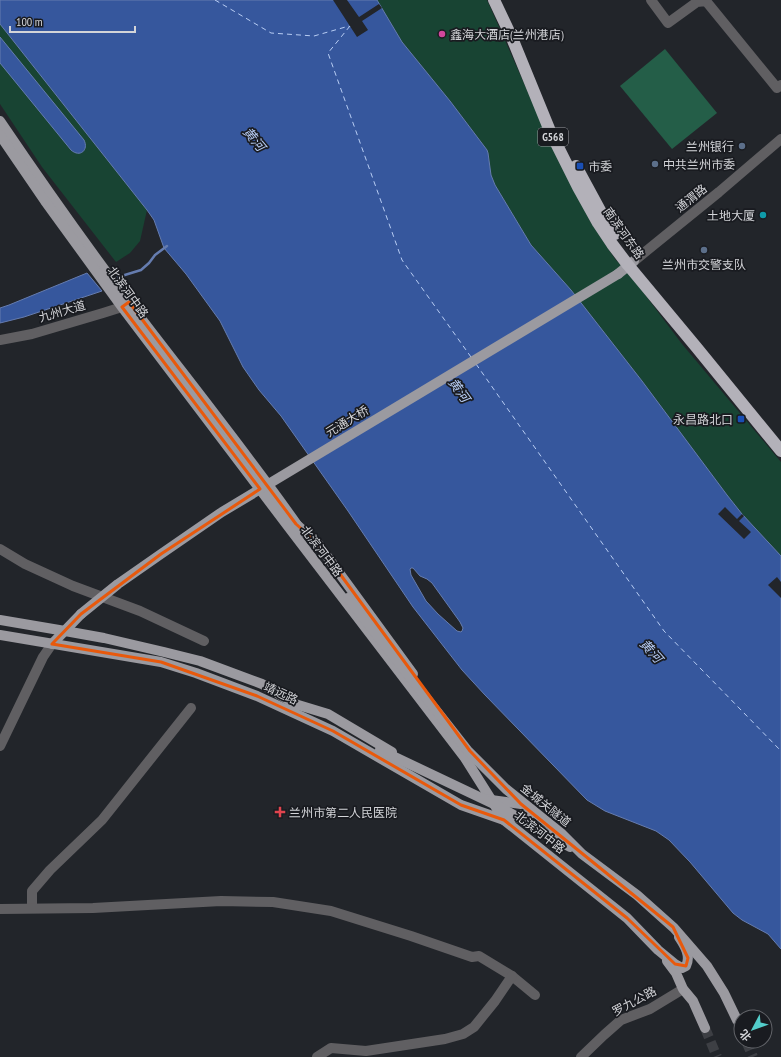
<svg xmlns="http://www.w3.org/2000/svg" width="781" height="1057" font-family="'PT Sans Narrow','Noto Sans SC',sans-serif">
	<style>
		.green { fill: #184433 }
		.forest { fill: #245e48 }
		.water { fill: #36579d; stroke: #657caf; fill-rule: evenodd }
		.pier { fill: #22252a }
		.lines { fill: none; stroke-linecap: round; stroke-linejoin: round }
		.stream { stroke: #657caf; stroke-width: 2.5 }
		.ferry { stroke: #b8cdf4; stroke-width: 1; stroke-dasharray: 5 4; stroke-linecap: butt }
		.major-tunnel { stroke: #3d3f44; stroke-width: 10; stroke-dasharray: 10 5; stroke-linecap: butt }
		.minor { stroke: #605f62; stroke-width: 10 }
		.major { stroke: #9b9aa0; stroke-width: 10 }
		.highway { stroke: #b3b1b9; stroke-width: 12 }
		.major-bridge { stroke: #9b9aa0; stroke-width: 10 }
		.marked { fill: none; stroke: #e8590c; stroke-width: 3; stroke-linejoin: round }
		.hotel-dot { fill: #d1479c; stroke: #191b20; stroke-width: 1.5 }
		.service-dot { fill: #5c6f8a; stroke: #191b20; stroke-width: 1.5 }
		.transit-dot { fill: #1a4fb4; stroke: #191b20; stroke-width: 1.5 }
		.culture-dot { fill: #0f9aa8; stroke: #191b20; stroke-width: 1.5 }
		.health-dot { fill: #e0444e; stroke: #191b20; stroke-width: 1.5 }
		.labels { text-anchor: middle; dominant-baseline: central; stroke-width: 3.5; stroke-linejoin: round; paint-order: stroke }
		.shield { fill: #191b20; stroke: #9b9ca1; stroke-width: 1 }
		.shield-label { font-size: 11px; font-weight: bold; fill: #d3d4d8 }
		.poi-label { font-size: 12px; fill: #d3d4d8; stroke: #191b20; text-anchor: start }
		.street-label { font-size: 12px; fill: #d3d4d8; stroke: #191b20 }
		.water-label { font-size: 13px; font-style: italic; fill: #b8cdf4; stroke: #191b20 }
	</style>
	<rect width="100%" height="100%" fill="#22252a"/>
	<g class="green">
		<path d="M377,0h110l71,160 32,61 25,38 16,17 51,68 99,118v94l-39,-42 -15,-19 -85,-114 -71,-91 -40,-45 -36,-60 -4,-10 -3,-22 -1,-3 -37,-49 -48,-59z"/>
		<path d="M0,24l147,186 -7,31 -10,12 -14,9 -74,-95 -42,-63z"/>
	</g>
	<path class="forest" d="M665,49l52,64 -45,36 -52,-63z"/>
	<g class="water">
		<path d="M0,0h377l25,42 48,59 37,49 1,3 3,22 4,10 36,60 40,45 71,91 85,114 15,19 39,42v393l-13,-15 -26,-14 -9,-7 -43,-51 -21,-22 -13,-9 -51,-20 -18,-11 -102,-105 -23,-25 -49,-63 -65,-96 -67,-95 -22,-26 -16,-23 -23,-46 -34,-47 -22,-26 -10,-28 -7,-10 -147,-186zM411,568h2l7,8 7,3 5,4 28,39 3,6 -1,3 -1,1 -4,-1 -19,-17 -12,-13 -15,-26 -1,-6z"/>
		<path d="M0,37l84,103c5,10 -4,18 -13,10l-71,-87z"/>
		<path d="M87,273l15,18 -78,26 -24,6v-15l9,-3z"/>
	</g>
	<g class="pier">
		<path d="M333,0h14l12,17 20,-13 3,4 -20,13 6,9 -11,7z"/>
		<path d="M725,507l12,12 5,-5 2,2 -5,5 12,11 -7,7 -26,-25z"/>
		<path d="M777,577l4,5v16l-13,-13z"/>
	</g>
	<g class="lines">
		<path class="stream" d="M115,278l26,-8 8,-7 6,-8 12,-9"/>
		<g class="ferry">
			<path d="M215,0l56,33 43,3 35,-10"/>
			<path d="M350,26l-22,27 74,207 69,97"/>
			<path d="M476,364l188,267 117,120"/>
		</g>
		<g class="major-tunnel">
			<path d="M737,1020l4,10"/>
			<path d="M705,1028l12,29"/>
			<path d="M746,1041l7,16"/>
		</g>
		<g class="minor">
			<path d="M651,0l17,23 29,-21 9,-1 71,87 4,-3"/>
			<path d="M634,261l85,-69 62,-53"/>
			<path d="M0,340l32,-6 71,-21 19,-6 7,-5"/>
			<path d="M0,549l25,15 48,22 67,25 64,30"/>
			<path d="M0,746l43,-89 9,-13"/>
			<path d="M32,908v-17l18,-21 52,-50 89,-112"/>
			<path d="M0,909l93,-1 128,-7 52,1 58,9 80,25 61,21 7,-1 33,20 23,19"/>
			<path d="M317,1057l14,-9 35,3 79,-12 18,-5 11,-7 21,-26 17,-25"/>
			<path d="M581,1057l23,-22 17,-15 29,-11 33,-20"/>
		</g>
		<g class="major">
			<path d="M0,121c42,62 85,123 130,183 57,75 116,148 170,225"/>
			<path d="M0,135l45,66 77,106 168,222 175,229 39,62 123,98 31,32 17,14 7,4 4,-2c5,-10 -1,-20 -7,-29"/>
			<path d="M618,274l16,-13"/>
			<path d="M296,524l22,20 95,130"/>
			<path d="M0,620l65,11 39,7 60,14 36,9 62,23 33,20 33,10 64,38"/>
			<path d="M0,635l161,27 35,11 61,23 76,35 128,74 43,15 28,-7"/>
			<path d="M52,644l29,-30"/>
			<path d="M487,799l4,1 30,4"/>
			<path d="M667,961l9,12 7,16 10,12 12,27"/>
		</g>
		<g class="highway">
			<path d="M494,0l18,38 38,93 28,56 20,36 14,21 16,21 69,83 84,103"/>
			<path d="M576,166l26,48 13,20"/>
		</g>
		<g class="major-bridge">
			<path d="M348,598l120,153 38,38 56,45 20,20 55,41 37,33 33,38 17,27 13,27"/>
			<path d="M81,614l37,-30 43,-30 61,-42 396,-238"/>
			<path d="M380,750l118,56 72,41"/>
		</g>
	</g>
	<path class="marked" d="M129,302l167,222 22,20 152,207 51,53 152,123 15,31 -2,8 -11,-2 -48,-46 -123,-98 -43,-15 -128,-74 -76,-35 -96,-34 -109,-18 29,-30 80,-60 99,-65 -138,-182z"/>
	<circle class="hotel-dot" cx="442" cy="34" r="4"/>
	<g class="service-dot">
		<circle cx="742" cy="146" r="4"/>
		<circle cx="655" cy="164" r="4"/>
		<circle cx="704" cy="250" r="4"/>
	</g>
	<g class="transit-dot">
		<rect x="576" y="162" width="8" height="8" rx="2"/>
		<rect x="737" y="415" width="8" height="8" rx="2"/>
	</g>
	<circle class="culture-dot" cx="763" cy="215" r="4"/>
	<path class="health-dot" d="M278 806h4v4h4v4h-4v4h-4v-4h-4v-4h4z"/>
	<g class="labels">
		<rect class="shield" x="538" y="128" width="30" height="18" rx="3"/>
		<g class="shield-label">
			<text x="553" y="137">G568</text>
		</g>
		<g class="poi-label">
			<text x="450" y="34">鑫海大酒店(兰州港店)</text>
			<text x="734" y="146" text-anchor="end">兰州银行</text>
			<text x="663" y="164">中共兰州市委</text>
			<text x="588" y="166">市委</text>
			<text x="755" y="215" text-anchor="end">土地大厦</text>
			<text x="704" y="264" text-anchor="middle">兰州市交警支队</text>
			<text x="733" y="419" text-anchor="end">永昌路北口</text>
			<text x="289" y="812">兰州市第二人民医院</text>
		</g>
		<g class="street-label">
			<text transform="translate(691 198) rotate(-39)">通渭路</text>
			<text transform="translate(624 233) rotate(55)">南滨河东路</text>
			<text transform="translate(128 292) rotate(54)">北滨河中路</text>
			<text transform="translate(62 311) rotate(-16)">九州大道</text>
			<text transform="translate(347 421) rotate(-31)">元通大桥</text>
			<text transform="translate(322 551) rotate(53)">北滨河中路</text>
			<text transform="translate(281 693) rotate(25)">靖远路</text>
			<text transform="translate(546 805) rotate(39)">金城关隧道</text>
			<text transform="translate(540 832) rotate(38)">北滨河中路</text>
			<text transform="translate(634 1001) rotate(-28)">罗九公路</text>
		</g>
		<g class="water-label">
			<text transform="translate(254 139) rotate(50)">黄河</text>
			<text transform="translate(459 390) rotate(54)">黄河</text>
			<text transform="translate(651 651) rotate(48)">黄河</text>
		</g>
	</g>
	<g transform="translate(753 1029) rotate(229)"><circle r="19" fill="#191b20" stroke="#63656a"/>
	<path d="M0-3L7 15L0 10L-7 15Z" fill="#53cdca"/>
	<text y="-6" font-size="11" font-weight="bold" text-anchor="middle" fill="#d3d4d8">北</text>
	</g>
	<path d="M10 26v6h125v-6" fill="none" stroke="#d3d4d8" stroke-width="2"/>
	<text x="16" y="26" font-size="12" fill="#d3d4d8" stroke="#191b20" stroke-width="3" paint-order="stroke">100 m</text>
</svg>
